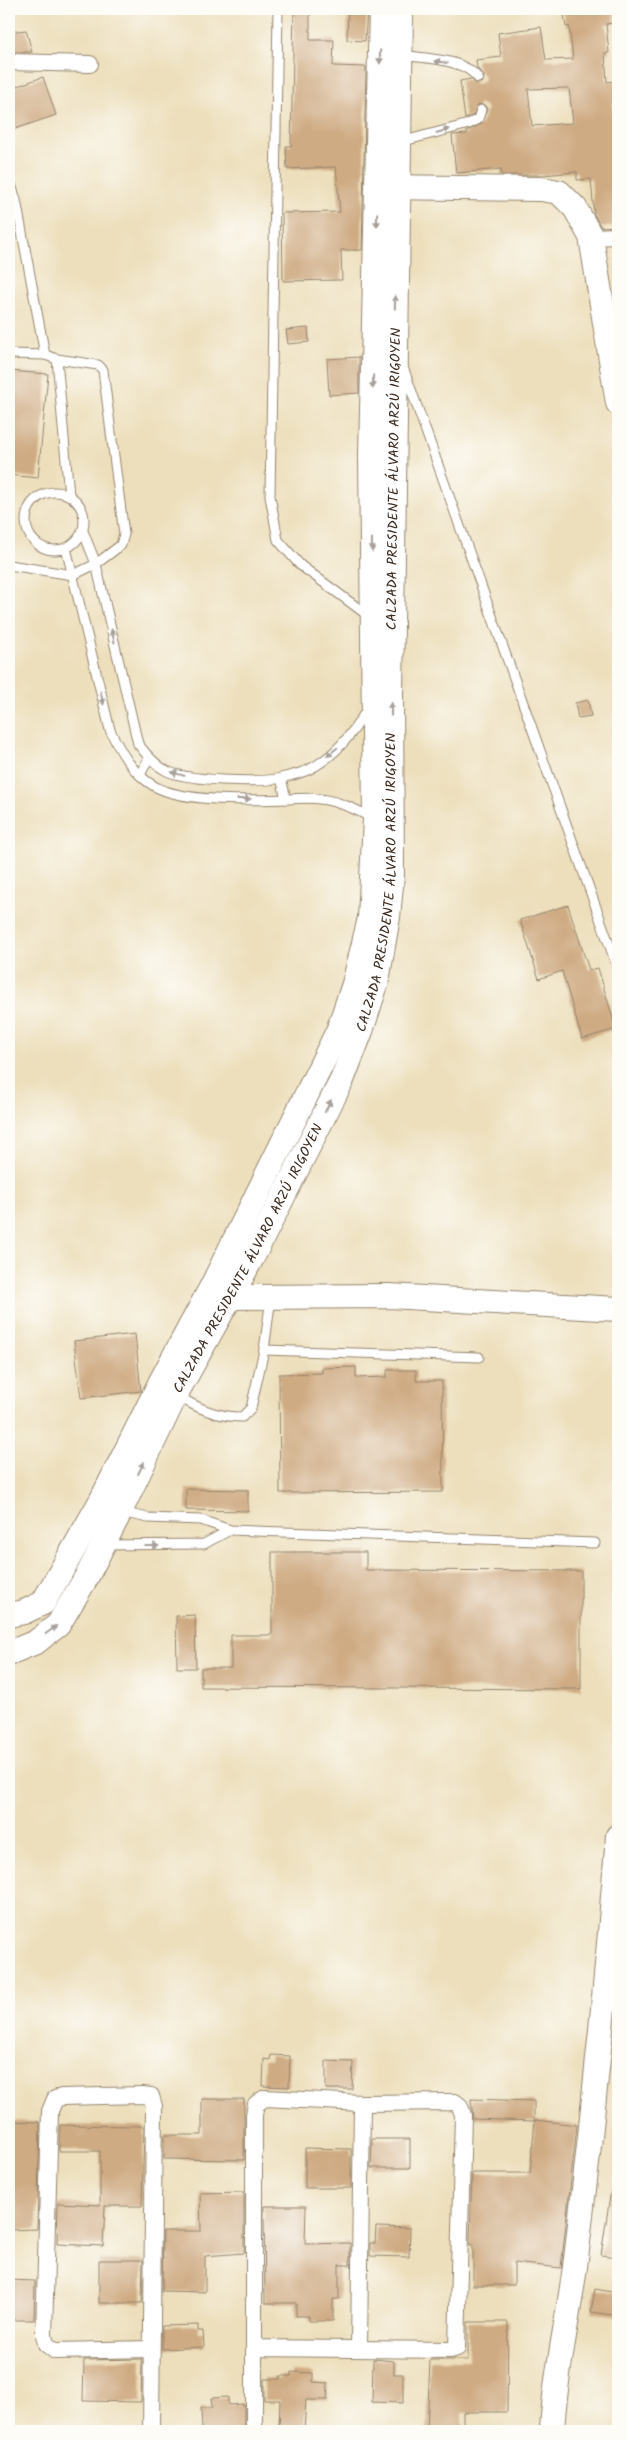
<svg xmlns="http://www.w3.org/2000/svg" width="627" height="2440" font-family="Kalam,sans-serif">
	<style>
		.building { fill: #cfab83; fill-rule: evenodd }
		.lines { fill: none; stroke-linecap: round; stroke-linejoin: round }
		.lane-casing { stroke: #94846d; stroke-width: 11 }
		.street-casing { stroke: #94846d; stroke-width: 18 }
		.secondary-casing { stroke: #94846d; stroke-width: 26 }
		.lane { stroke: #fff; stroke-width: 9 }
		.street { stroke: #fff; stroke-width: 16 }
		.secondary { stroke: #fff; stroke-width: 24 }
		.oneway { fill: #a79f9a }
		.labels { text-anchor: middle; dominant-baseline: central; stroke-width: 4; stroke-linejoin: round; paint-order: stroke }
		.street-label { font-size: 14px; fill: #3b2a1e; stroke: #fdfcf7 }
	</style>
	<rect width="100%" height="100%" fill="#fdfcf7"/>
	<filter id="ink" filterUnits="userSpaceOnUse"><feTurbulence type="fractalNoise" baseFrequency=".02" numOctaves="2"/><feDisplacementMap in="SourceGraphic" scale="10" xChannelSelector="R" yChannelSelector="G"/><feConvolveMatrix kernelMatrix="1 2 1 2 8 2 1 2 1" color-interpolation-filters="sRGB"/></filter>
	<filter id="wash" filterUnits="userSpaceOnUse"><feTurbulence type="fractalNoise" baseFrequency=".0096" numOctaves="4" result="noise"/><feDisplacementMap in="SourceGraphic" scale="20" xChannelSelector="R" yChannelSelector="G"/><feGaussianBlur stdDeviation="1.12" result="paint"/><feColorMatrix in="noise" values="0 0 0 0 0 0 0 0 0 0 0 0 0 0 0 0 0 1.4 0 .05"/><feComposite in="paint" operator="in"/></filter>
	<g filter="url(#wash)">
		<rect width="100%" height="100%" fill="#eddfbc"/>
		<g id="blocks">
			<g class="building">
				<path d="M294,9h16v31h24l-1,26 33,1 -4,183h-21l1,30 -59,1 -1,-68 58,-1 -4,-45 -49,2 -1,-23h5z"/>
				<path d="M348,9h19l-2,32 -18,-1z"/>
				<path d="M563,9h51l1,14 -9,1 3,29h-4l2,29 9,-1 2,21 -5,1 3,30h2v93l-17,1 -7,-13 -3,-35 -14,1v-8l-35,3h-41v-6l-45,4 -4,-38 15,-1v-3l14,-7 6,-15 -2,-3 -6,-2 -6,11 -8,4 -5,-38 11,-2 6,5 6,-2 1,-6 -7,-8 -1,-8 25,-3 -3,-24 43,-6 5,33 27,-1 -4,-33 -3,1zM569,88l4,35 -41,3 -4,-37z"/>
				<path d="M26,30l6,22h-23v-20z"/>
				<path d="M43,77l13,38 -47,16v-42z"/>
				<path d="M308,328l1,14 -21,2 -2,-14z"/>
				<path d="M359,357v36l-30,2 -2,-36z"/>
				<path d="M9,371l39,3 -10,104 -29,-3z"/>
				<path d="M588,700l3,16 -13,2 -3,-15z"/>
				<path d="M568,905l21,65 9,-2 18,61 -34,10 -20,-68 -23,8 -19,-59z"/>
				<path d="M135,1334l6,57 -60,7 -7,-57z"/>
				<path d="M356,1367v11l31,-1v-7h29v11h26l1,111 -163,1 -1,-119 43,-1v-5z"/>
				<path d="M186,1489l62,1v21l-62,-1z"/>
				<path d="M272,1552h94v18l215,1v118l-380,-2v-19h30v-33h41z"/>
				<path d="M195,1615l1,53h-19l-1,-52z"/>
				<path d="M271,2055l19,1 -1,31 -26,-1 1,-27 6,1z"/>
				<path d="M326,2061l27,1 -1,27h-26z"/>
				<path d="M202,2099h42v61l-80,-1v-24h38z"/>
				<path d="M471,2099l63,2v20l-61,-2z"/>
				<path d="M535,2120l42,5 -16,143 -47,-5v22h-41v-40h-3l2,-72h58z"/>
				<path d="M9,2121l30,1 1,3 -3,104 -28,1z"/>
				<path d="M60,2125l84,1 -2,80h-37l-2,40 -46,-2 1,-41 42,2v-54h-41z"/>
				<path d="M372,2139h38v29h-39z"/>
				<path d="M305,2148l46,1v39h-46z"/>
				<path d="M611,2190h7v67l-17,-2z"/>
				<path d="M244,2192v61l-39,3v36l-43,-1 1,-60h38l-1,-38z"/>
				<path d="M264,2206h42l-1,38 45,-1v22h-11v34h-6v22h-24v-5h-13v-13h-31z"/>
				<path d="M376,2227l34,1 -1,29 -39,-1v-13h5z"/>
				<path d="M99,2260h44l-1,43h-43z"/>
				<path d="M9,2280l26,1 -1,39h-25z"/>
				<path d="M595,2289l23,4v23l-27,-4z"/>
				<path d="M468,2322h40l-1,90h-44v19h-36l3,-71h38z"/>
				<path d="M198,2325v6h5l1,16 -42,2v-23z"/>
				<path d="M142,2359l-1,43 -58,-1 1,-41z"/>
				<path d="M373,2359l21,2v13h9v29l-31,-1z"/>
				<path d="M291,2372l22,1v9l15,1 -1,17h-21l-2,31h-25l1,-31h-16v-21h16v-3h11z"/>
				<path d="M228,2397v8l16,-1v27h-42l-1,-23h11l-1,-10z"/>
			</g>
		</g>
	</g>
	<g filter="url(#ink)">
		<use href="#blocks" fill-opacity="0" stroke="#94846d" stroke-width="1"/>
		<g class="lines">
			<g class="lane-casing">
				<g id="lane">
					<path d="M278,9l-8,487 8,44 22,25 70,52"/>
					<path d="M402,55c24,4 61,3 76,23"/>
					<path d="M400,142l69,-18 9,-5 3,-9"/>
					<path d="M9,178l7,22 29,155"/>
					<path d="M9,354l36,1 12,4 12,136"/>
					<path d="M403,367l215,602"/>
					<circle cx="55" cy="521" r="29"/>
					<path d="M83,531l13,33 42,180c7,9 16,20 27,26 19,11 95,13 116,8 9,-2 21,-5 29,-9 25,-13 44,-37 57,-60"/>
					<path d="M66,548l44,182c10,21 22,43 44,56 30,17 97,14 132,13 11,0 23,-2 34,0 19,2 37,11 54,20"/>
					<path d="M9,565l64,10 23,-11 25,-19 3,-11 -21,-164 -5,-5 -41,-6"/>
					<path d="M140,775l9,-17"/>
					<path d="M281,778l5,21"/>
					<path d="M264,1350l215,7"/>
					<path d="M176,1395c21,13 41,22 66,22l9,-9 13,-58 7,-53"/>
					<path d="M121,1512l27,6 53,2 29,10 365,13"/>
					<path d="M104,1545l100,-1 26,-14"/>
				</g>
			</g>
			<g class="street-casing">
				<g id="street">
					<path d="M9,62l81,2"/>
					<path d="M591,237l27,-1"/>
					<path d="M359,2348l3,-245"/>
					<path d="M151,2431l3,-325 -3,-10 -9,-1 -80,2 -7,2 -5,12 -6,224 2,9 9,7 96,-2"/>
					<path d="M254,2431v-316l2,-11 9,-6 97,5 93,-1 5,4 3,9 -6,233 -6,2 -196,-2"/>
				</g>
			</g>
			<g class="secondary-casing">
				<g id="secondary">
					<path d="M382,187l159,2 18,3 16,16 16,29 27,166"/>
					<path d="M217,1291l12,6 160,-1 229,13"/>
					<path d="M9,1615l15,-3 19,-9 58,-102 59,-118 51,-95 127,-257 16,-47 16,-66 5,-99 -4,-364 10,-446"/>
					<path id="s1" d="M9,1653l27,-11 22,-17 28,-47 34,-66 56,-118 76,-136 90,-178 19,-49 16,-50 11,-64 4,-42 -1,-182 10,-684"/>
					<path d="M552,2431c3,-58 17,-115 24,-172 17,-141 31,-282 42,-423"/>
				</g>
			</g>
			<use href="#lane" class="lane"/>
			<use href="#street" class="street"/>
			<use href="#secondary" class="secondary"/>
		</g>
		<defs><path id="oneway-solid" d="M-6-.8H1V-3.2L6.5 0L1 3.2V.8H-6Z" transform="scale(1.25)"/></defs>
		<g class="oneway">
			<use href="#oneway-solid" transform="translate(380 57) rotate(91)"/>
			<use href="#oneway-solid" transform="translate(441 62) rotate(-171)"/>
			<use href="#oneway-solid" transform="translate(443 131) rotate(-15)"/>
			<use href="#oneway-solid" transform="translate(377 220) rotate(91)"/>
			<use href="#oneway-solid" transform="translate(395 302) rotate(-89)"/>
			<use href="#oneway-solid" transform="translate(373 382) rotate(91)"/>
			<use href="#oneway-solid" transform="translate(372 545) rotate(89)"/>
			<use href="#oneway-solid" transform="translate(113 636) rotate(-103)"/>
			<use href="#oneway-solid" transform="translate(102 698) rotate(77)"/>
			<use href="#oneway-solid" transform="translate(391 709) rotate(-90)"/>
			<use href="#oneway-solid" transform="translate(332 752) rotate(141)"/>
			<use href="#oneway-solid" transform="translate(178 774) rotate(-164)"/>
			<use href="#oneway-solid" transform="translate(244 799)"/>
			<use href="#oneway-solid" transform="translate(328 1106) rotate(-63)"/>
			<use href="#oneway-solid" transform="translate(141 1468) rotate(-65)"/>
			<use href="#oneway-solid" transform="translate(152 1546)"/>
			<use href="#oneway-solid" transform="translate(51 1630) rotate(-37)"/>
		</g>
	</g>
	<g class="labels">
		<g class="street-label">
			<text stroke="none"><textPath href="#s1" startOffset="1280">CALZADA PRESIDENTE ÁLVARO ARZÚ IRIGOYEN</textPath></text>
			<text stroke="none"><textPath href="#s1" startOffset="875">CALZADA PRESIDENTE ÁLVARO ARZÚ IRIGOYEN</textPath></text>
			<text stroke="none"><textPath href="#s1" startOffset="470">CALZADA PRESIDENTE ÁLVARO ARZÚ IRIGOYEN</textPath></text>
		</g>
	</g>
	<rect width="627" height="2440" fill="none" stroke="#fdfcf7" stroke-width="30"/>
</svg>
